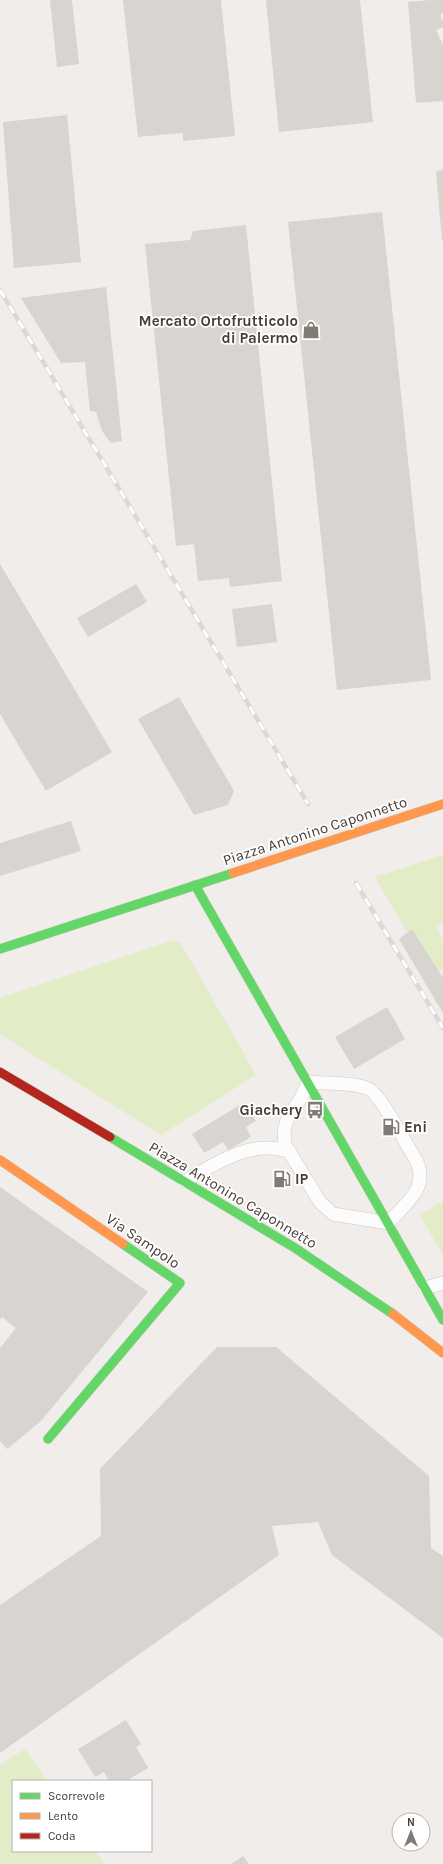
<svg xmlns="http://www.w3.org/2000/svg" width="443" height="1864" font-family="Karla,sans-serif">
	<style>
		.green { fill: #e2ecc7 }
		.building { fill: #d8d4d0 }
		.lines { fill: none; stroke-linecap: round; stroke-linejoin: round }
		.lane-casing { stroke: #cdc9c5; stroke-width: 14 }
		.fast-casing { stroke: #d1cbc1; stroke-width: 10 }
		.slow-casing { stroke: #d1cbc1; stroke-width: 10 }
		.jam-casing { stroke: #d1cbc1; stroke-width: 10 }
		.path { stroke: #d1ceca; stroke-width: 2.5; stroke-dasharray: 2 2; stroke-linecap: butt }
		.lane { stroke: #fdfcfc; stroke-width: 13 }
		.fast { stroke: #63d668; stroke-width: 9 }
		.slow { stroke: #ff974d; stroke-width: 9 }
		.jam { stroke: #b3261e; stroke-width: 9 }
		.rail-casing { stroke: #d9d9d8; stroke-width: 4.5 }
		.rail { stroke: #fff; stroke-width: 3; stroke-dasharray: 9; stroke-linecap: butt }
		.labels { text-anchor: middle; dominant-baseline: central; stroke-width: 3.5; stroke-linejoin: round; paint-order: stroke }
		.poi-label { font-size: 15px; font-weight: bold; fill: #473d34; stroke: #fff; text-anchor: end }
		.street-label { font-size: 15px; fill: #473d34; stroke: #fff }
	</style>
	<rect width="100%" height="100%" fill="#f0edea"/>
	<g class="green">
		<path d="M443,855v67l-6,5 6,14v27l-5,4 -26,-43 -5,3 -32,-55z"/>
		<path d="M174,940l6,2 76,133 -95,60 -161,-101v-36z"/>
		<path d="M443,1201v54l-23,-40z"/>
		<path d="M25,1749l22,32h-34v70h82l9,13h-104v-99z"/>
	</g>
	<g class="building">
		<path d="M50,0h22l7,64 -22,3z"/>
		<path d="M123,0h98l14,136 -52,5v-8l-45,4z"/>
		<path d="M266,0h94l13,122 -94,10z"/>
		<path d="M430,0h13v13l-3,2 3,7v5l-7,3 7,15v56l-27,2 -8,-101z"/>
		<path d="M67,115l14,147 -67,6 -11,-146z"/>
		<path d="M443,170v71h-1l-6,-70z"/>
		<path d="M382,212l49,468 -94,10 -49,-468z"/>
		<path d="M246,225l36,356 -52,6 -1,-9 -31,3 -4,-37 -18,2 -31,-302 45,-4 3,-9z"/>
		<path d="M106,287l16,154 -11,2 -9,-12 -6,-19 -6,-1 -5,-49 -24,1 -40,-65z"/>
		<path d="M0,564l112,188 -66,39 -46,-77z"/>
		<path d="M136,584l11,18 -59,35 -11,-19z"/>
		<path d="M272,604l5,38 -40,5 -5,-38z"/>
		<path d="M179,697l55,94 -6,14 -34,10 -56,-96z"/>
		<path d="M71,821l10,30 -81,25v-33z"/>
		<path d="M412,929l31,49v35l-44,-74z"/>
		<path d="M387,1007l18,32 -51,30 -19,-32z"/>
		<path d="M245,1102l11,19 -10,6 5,10 -23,13 -5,-8 -19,11 -12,-19z"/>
		<path d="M0,1187l148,105 -107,129 -34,28 -7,-8v-93l16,-20 -14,-11 -2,2z"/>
		<path d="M217,1347h59l153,129 2,72 12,8v82l-111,-83 -14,-33 -46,4 7,29 -279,198v-148l101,-69 -1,-67z"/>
		<path d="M126,1720l15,24 -5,3 12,21 -22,13h-17l-5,-9 -9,5 -17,-28z"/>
		<path d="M243,1856l6,8h-18z"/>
	</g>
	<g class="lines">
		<g class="lane-casing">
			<g id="lane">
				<path d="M308,1082c17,2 45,0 61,7 12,6 38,57 47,71 14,28 -11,44 -28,63l-55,-9 -13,-12 -35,-57 -1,-14 3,-11 14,-22z"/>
				<path d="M185,1181c32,-18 67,-43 105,-29"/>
				<path d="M425,1288l18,-5"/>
			</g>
		</g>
		<g class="fast-casing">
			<g id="fast">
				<path d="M195,885l248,435"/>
				<path d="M0,949l233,-76"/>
				<path d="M110,1137l185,111 98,66"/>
				<path d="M48,1439l132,-156 -57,-39"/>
			</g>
		</g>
		<g class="slow-casing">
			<g id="slow">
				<path d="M233,873l210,-69"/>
				<path d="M0,1160l123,84"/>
				<path d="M393,1314l50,39"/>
			</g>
		</g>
		<g class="jam-casing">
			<path id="jam" d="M0,1072l110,65"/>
		</g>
		<path class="path" d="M436,1002l7,-4"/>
		<use href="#lane" class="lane"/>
		<use href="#fast" class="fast"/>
		<use href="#slow" class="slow"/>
		<use href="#jam" class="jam"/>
		<g class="rail-casing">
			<g id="rail">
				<path d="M0,290l308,514"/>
				<path d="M356,883l87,145"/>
			</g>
		</g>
		<use href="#rail" class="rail"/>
	</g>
	<defs>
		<g id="shop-bare" transform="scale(1.38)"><path d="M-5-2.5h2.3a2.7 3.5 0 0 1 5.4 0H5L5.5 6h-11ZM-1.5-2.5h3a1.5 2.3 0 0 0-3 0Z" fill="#827b74" stroke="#fff" stroke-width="2.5" paint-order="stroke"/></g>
		<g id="bus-bare" transform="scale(1.38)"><path d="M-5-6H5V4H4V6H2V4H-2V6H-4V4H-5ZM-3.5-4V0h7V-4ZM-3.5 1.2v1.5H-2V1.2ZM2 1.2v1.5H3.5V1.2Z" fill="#827b74" stroke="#fff" stroke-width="2.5" paint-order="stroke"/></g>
		<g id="fuel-bare" transform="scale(1.38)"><path d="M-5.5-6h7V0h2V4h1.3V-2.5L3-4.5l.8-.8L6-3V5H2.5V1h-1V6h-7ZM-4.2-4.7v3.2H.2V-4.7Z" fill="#827b74" stroke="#fff" stroke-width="2.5" paint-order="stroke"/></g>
	</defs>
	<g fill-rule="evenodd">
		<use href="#shop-bare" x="311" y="330"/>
		<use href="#bus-bare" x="315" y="1110"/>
		<use href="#fuel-bare" x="391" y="1127"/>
		<use href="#fuel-bare" x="282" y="1179"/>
	</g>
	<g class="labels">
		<g class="poi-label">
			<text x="298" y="321">Mercato Ortofrutticolo<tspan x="298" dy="17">di Palermo</tspan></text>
			<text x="302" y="1110">Giachery</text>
			<text x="404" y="1127" text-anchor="start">Eni</text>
			<text x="295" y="1179" text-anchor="start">IP</text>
		</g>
		<g class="street-label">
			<text transform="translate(315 831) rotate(-18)">Piazza Antonino Caponnetto</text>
			<text transform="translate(233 1195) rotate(31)">Piazza Antonino Caponnetto</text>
			<text transform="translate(143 1241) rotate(34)">Via Sampolo</text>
		</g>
	</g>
	<rect x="12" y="1780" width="140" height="72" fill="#ffffff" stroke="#b5b1ae"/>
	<rect x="20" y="1793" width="20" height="6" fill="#63d668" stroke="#b5b1ae"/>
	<text x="48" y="1800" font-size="12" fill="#473d34">Scorrevole</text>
	<rect x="20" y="1813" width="20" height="6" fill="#ff974d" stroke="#b5b1ae"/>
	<text x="48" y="1820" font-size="12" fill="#473d34">Lento</text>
	<rect x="20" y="1833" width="20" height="6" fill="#b3261e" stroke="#b5b1ae"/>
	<text x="48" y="1840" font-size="12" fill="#473d34">Coda</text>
	<g transform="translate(411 1832)"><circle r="19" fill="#ffffff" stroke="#b5b1ae"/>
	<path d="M0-3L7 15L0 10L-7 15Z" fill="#827b74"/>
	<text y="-6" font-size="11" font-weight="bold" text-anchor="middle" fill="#473d34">N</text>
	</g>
</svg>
